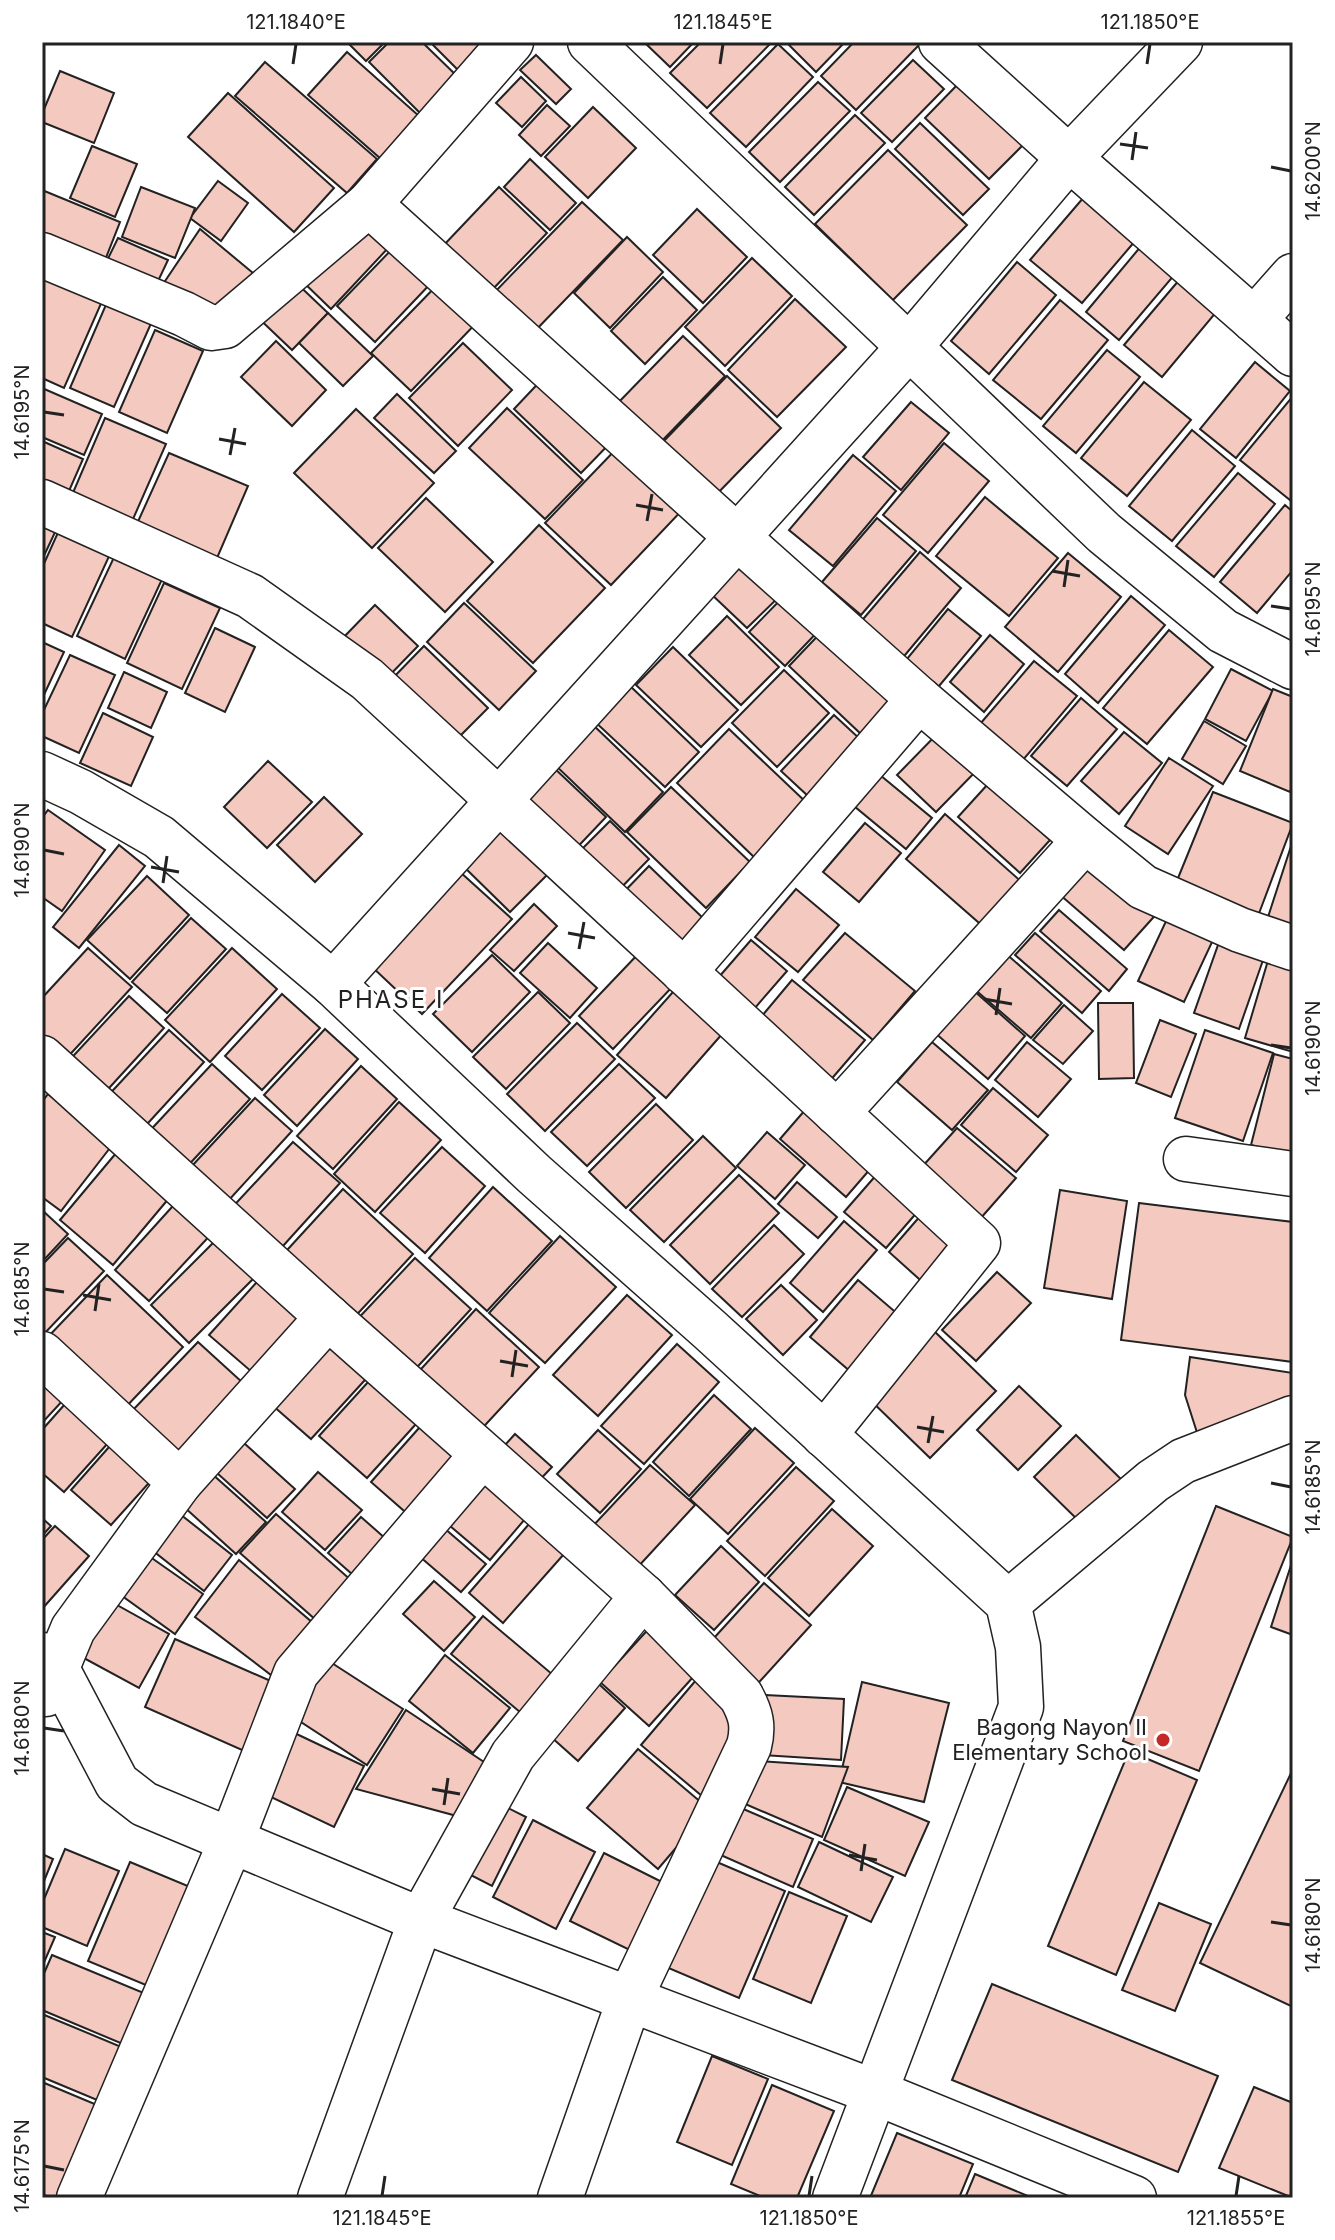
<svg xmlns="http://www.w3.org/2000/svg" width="1335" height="2240" font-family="Inter,sans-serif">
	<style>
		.building { fill: #f3c9c0; stroke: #222; stroke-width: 2 }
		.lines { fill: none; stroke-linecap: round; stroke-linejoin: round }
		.minor-casing { stroke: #222; stroke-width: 47 }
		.minor { stroke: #fff; stroke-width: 44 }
		.ticks { fill: none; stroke: #222; stroke-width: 3 }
		.poi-dot { fill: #c62828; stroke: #fff; stroke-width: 3 }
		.labels { text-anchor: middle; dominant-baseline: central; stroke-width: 6; stroke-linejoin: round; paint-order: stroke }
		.poi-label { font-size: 22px; fill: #222; stroke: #fff; text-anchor: end }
		.neighbourhood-label { font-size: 24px; letter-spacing: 2px; fill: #222; stroke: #fff }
		.neatline { fill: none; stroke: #222; stroke-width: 3 }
		.ticks-label { font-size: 20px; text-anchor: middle; fill: #222 }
	</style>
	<rect width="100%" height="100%" fill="#fff"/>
	<g class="building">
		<path d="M347,42h38l-19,19z"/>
		<path d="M389,42h33l37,36 -37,37 -53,-53z"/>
		<path d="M430,42h62l-31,31z"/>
		<path d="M644,42h50l-24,25z"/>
		<path d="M701,42h69l1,1 -64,65 -37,-35z"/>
		<path d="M786,42h59l-29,30z"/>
		<path d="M854,42h62l3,3 -63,65 -35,-34z"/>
		<path d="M778,44l35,33 -67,70 -36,-34z"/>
		<path d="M347,52l72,64 -38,43 -73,-64z"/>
		<path d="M536,55l35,34 -15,15 -36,-34z"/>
		<path d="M913,60l31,29 -52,53 -31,-29z"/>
		<path d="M265,62l112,97 -30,34 -112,-97z"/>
		<path d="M60,71l54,22 -20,50 -52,-21v-8z"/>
		<path d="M521,77l25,24 -24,26 -26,-24z"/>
		<path d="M962,80l64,62 -37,37 -64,-61z"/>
		<path d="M818,82l32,29 -70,71 -31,-30z"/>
		<path d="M228,93l106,95 -40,44 -106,-95z"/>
		<path d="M547,105l23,21 -29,30 -22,-21z"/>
		<path d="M593,107l43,41 -48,50 -43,-41z"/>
		<path d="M855,115l30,28 -71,72 -29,-28z"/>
		<path d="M920,123l69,66 -26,26 -68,-66z"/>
		<path d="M92,146l45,18 -22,53 -45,-19z"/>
		<path d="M888,150l79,75 -74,75 -78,-76z"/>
		<path d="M530,159l46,44 -26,27 -46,-43z"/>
		<path d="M218,181l30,22 -27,38 -31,-23z"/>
		<path d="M141,187l54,21 -20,50 -53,-21z"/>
		<path d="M499,187l48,46 -57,59 -48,-45z"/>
		<path d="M42,190l78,32 -20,51 -58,-23z"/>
		<path d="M1084,197l52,43 -54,63 -52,-43z"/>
		<path d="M582,202l41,38 -92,95 -41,-38z"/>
		<path d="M697,209l50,48 -44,46 -50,-48z"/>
		<path d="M359,216l31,30 -59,63 -32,-31z"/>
		<path d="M200,229l59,49 -53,44 -51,-26z"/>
		<path d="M627,237l36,35 -53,56 -36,-35z"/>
		<path d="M118,238l50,22 -17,36 -50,-23z"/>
		<path d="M397,244l37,36 -59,62 -38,-36z"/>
		<path d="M1142,245l34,28 -57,67 -33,-28z"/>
		<path d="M752,258l40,38 -67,70 -40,-39z"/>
		<path d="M1017,262l39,33 -67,79 -38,-33z"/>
		<path d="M42,273l61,26 -39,89 -22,-10z"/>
		<path d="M289,276l39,37 -36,37 -39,-37z"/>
		<path d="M663,277l34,33 -52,54 -34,-33z"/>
		<path d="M444,278l39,38 -72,75 -40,-38z"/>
		<path d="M1180,279l38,31 -56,67 -38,-32z"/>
		<path d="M795,299l51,48 -69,70 -49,-47z"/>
		<path d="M108,300l45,19 -39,88 -44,-19z"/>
		<path d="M1060,300l48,40 -67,79 -48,-39z"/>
		<path d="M328,313l45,43 -30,30 -44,-43z"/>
		<path d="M155,330l48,21 -36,82 -48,-21z"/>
		<path d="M683,336l42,40 -69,71 -42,-40z"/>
		<path d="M276,341l50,49 -34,36 -51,-49z"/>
		<path d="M463,343l49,47 -54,56 -49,-48z"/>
		<path d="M1107,350l33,27 -64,76 -33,-27z"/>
		<path d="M1255,362l35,29 -54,67 -36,-29z"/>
		<path d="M549,372l67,65 -35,36 -67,-64z"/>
		<path d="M727,376l54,52 -68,70 -54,-52z"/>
		<path d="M1144,382l47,38 -64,76 -46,-38z"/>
		<path d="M42,388l60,26 -18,41 -42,-18z"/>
		<path d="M397,394l59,57 -22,22 -60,-55z"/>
		<path d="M1293,396v100l-3,4 -50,-40z"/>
		<path d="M911,402l38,31 -48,57 -38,-33z"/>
		<path d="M507,408l76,72 -38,39 -76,-71z"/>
		<path d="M356,409l78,74 -62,65 -78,-75z"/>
		<path d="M105,418l61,26 -40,91 -60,-26z"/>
		<path d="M1192,430l43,36 -63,75 -43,-35z"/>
		<path d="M42,441l41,18 -21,48 -20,-9z"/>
		<path d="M622,443l65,62 -76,80 -66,-62z"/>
		<path d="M944,443l45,38 -61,72 -45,-38z"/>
		<path d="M169,453l79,33 -37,86 -80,-35z"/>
		<path d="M853,455l43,36 -63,75 -44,-36z"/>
		<path d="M1238,473l37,31 -61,73 -38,-31z"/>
		<path d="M985,497l73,61 -49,58 -73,-60z"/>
		<path d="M426,498l67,64 -48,50 -67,-64z"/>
		<path d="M1285,505l8,7v58l-36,43 -37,-31z"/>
		<path d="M877,518l39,33 -55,64 -39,-33z"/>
		<path d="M42,521l15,7 -15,32z"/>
		<path d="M539,525l66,63 -72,75 -66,-62z"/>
		<path d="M60,528l51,24 -39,85 -30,-14v-55z"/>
		<path d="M920,552l41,36 -66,79 -42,-36z"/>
		<path d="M116,553l48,22 -39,84 -48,-23z"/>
		<path d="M1068,553l53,44 -63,75 -53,-45z"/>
		<path d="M746,554l39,37 -38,37 -38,-36z"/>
		<path d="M164,583l56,25 -38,81 -55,-26z"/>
		<path d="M790,590l35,34 -40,42 -36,-34z"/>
		<path d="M1131,596l34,29 -67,78 -33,-29z"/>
		<path d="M464,603l72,68 -37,39 -72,-68z"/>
		<path d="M375,605l43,41 -36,37 -43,-41z"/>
		<path d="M948,609l33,27 -52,62 -32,-27z"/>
		<path d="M727,616l52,51 -38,38 -52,-50z"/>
		<path d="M830,623l73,70 -41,42 -73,-69z"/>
		<path d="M215,628l40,19 -30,65 -40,-19z"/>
		<path d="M1169,630l44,37 -66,77 -44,-36z"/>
		<path d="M990,635l34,29 -40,48 -34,-30z"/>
		<path d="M42,642l22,10 -22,47z"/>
		<path d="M424,646l64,62 -37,37 -64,-61z"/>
		<path d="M673,647l65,63 -37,37 -65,-62z"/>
		<path d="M70,655l45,20 -36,78 -37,-17v-22z"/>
		<path d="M1034,661l43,35 -60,71 -43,-36z"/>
		<path d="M1231,669l42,22 -27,50 -41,-22z"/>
		<path d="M784,670l45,43 -52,54 -45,-44z"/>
		<path d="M124,672l43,20 -16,36 -43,-20z"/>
		<path d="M627,683l72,69 -34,35 -73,-68z"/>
		<path d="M1273,689l20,8v86l-3,9 -50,-21z"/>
		<path d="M1081,698l36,31 -50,57 -36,-30z"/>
		<path d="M103,713l50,24 -22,49 -51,-23z"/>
		<path d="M834,715l27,25 -53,56 -27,-25z"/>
		<path d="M1204,721l42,25 -23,38 -41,-25z"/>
		<path d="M590,722l73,70 -38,40 -73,-70z"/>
		<path d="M944,727l39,37 -47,48 -39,-37z"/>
		<path d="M729,729l80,76 -53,54 -79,-76z"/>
		<path d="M1124,732l38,31 -43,51 -38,-33z"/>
		<path d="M1169,758l44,28 -45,68 -43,-28z"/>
		<path d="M268,761l44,41 -45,46 -43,-41z"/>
		<path d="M552,766l54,51 -39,41 -54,-52z"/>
		<path d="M880,775l52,43 -26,31 -52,-43z"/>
		<path d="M988,784l62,56 -30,33 -62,-56z"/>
		<path d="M671,787l79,75 -44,46 -79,-76z"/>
		<path d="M1213,792l80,31 -35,93 -82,-33z"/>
		<path d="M324,797l38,37 -47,48 -38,-37z"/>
		<path d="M48,810l57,40 -43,61 -20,-14v-79z"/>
		<path d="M945,814l80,71 -39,44 -80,-70z"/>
		<path d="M505,815l52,50 -47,47 -51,-50z"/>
		<path d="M610,821l39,38 -38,39 -40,-38z"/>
		<path d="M865,823l36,30 -42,49 -36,-30z"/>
		<path d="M1293,840v85l-25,-8z"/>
		<path d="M119,845l26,21 -66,82 -26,-21z"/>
		<path d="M1094,854l66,56 -36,40 -65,-56z"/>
		<path d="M649,866l56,54 -30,31 -57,-53z"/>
		<path d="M459,871l53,48 -90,95 -52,-49z"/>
		<path d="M147,876l42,39 -59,64 -43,-39z"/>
		<path d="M796,889l43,36 -41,47 -43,-35z"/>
		<path d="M534,904l23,22 -43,45 -24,-21z"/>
		<path d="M1174,904l46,21 -36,77 -46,-21z"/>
		<path d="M1059,910l68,59 -18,22 -69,-60z"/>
		<path d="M191,918l35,31 -59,64 -35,-31z"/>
		<path d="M1224,928l45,15 -30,86 -45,-16z"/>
		<path d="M845,933l70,58 -42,49 -70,-60z"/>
		<path d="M1035,933l66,58 -19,22 -67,-58z"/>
		<path d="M751,940l36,31 -39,45 -36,-31z"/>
		<path d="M548,943l49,45 -27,30 -50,-45z"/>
		<path d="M1272,947l21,6v99l-48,-14z"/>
		<path d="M88,948l44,39 -68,74 -22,-20v-43z"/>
		<path d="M232,948l45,41 -67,73 -45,-42z"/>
		<path d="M641,951l34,33 -62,65 -34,-33z"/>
		<path d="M1003,951l59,52 -31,35 -59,-51z"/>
		<path d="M492,955l38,37 -58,60 -39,-38z"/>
		<path d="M792,980l73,60 -37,43 -72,-60z"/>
		<path d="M964,982l61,54 -37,43 -62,-54z"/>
		<path d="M681,983l49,42 -64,73 -49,-43z"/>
		<path d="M538,992l32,31 -64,66 -33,-32z"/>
		<path d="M282,994l38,34 -58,62 -37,-34z"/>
		<path d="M129,996l35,32 -65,71 -36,-32z"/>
		<path d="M1098,1003h35l1,75 -35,1z"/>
		<path d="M1064,1005l29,26 -30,33 -30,-24z"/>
		<path d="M1160,1020l36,14 -25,63 -35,-14z"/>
		<path d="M577,1023l38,36 -70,72 -38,-37z"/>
		<path d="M325,1029l33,30 -61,67 -33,-31z"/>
		<path d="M169,1030l35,32 -66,72 -35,-33z"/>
		<path d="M1205,1030l68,23 -30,88 -68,-23z"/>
		<path d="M932,1042l56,48 -36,40 -55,-48z"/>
		<path d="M1027,1042l44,37 -33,38 -43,-37z"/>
		<path d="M1274,1054l19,5v97l-42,-11z"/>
		<path d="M212,1064l38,35 -68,73 -38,-35z"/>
		<path d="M619,1064l36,34 -68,68 -36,-34z"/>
		<path d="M361,1066l36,33 -64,70 -36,-33z"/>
		<path d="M993,1088l55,47 -32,37 -55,-47z"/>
		<path d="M48,1094l65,50 -52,67 -19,-14v-95z"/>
		<path d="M255,1098l37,33 -64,70 -37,-34z"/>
		<path d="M399,1102l42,38 -66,72 -41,-38z"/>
		<path d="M812,1102l66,58 -32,37 -66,-58z"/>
		<path d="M656,1104l37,36 -67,68 -37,-36z"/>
		<path d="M957,1128l59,50 -36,41 -59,-51z"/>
		<path d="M767,1132l38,33 -30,34 -38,-33z"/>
		<path d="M703,1136l33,32 -72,74 -34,-32z"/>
		<path d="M293,1142l47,41 -67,74 -47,-43z"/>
		<path d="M122,1146l53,45 -62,74 -53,-45z"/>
		<path d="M442,1147l43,39 -60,67 -45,-40z"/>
		<path d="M885,1165l41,37 -40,46 -42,-36z"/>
		<path d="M739,1175l40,38 -69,71 -40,-39z"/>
		<path d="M797,1182l40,35 -19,21 -40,-34z"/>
		<path d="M493,1187l59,54 -65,70 -58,-53z"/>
		<path d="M343,1189l70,65 -64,69 -71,-63z"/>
		<path d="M1060,1190l67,11 -15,98 -68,-11z"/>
		<path d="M181,1197l35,32 -67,72 -34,-31z"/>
		<path d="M1139,1203l154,19v140l-172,-22z"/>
		<path d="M928,1207l40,35 -40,45 -39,-35z"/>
		<path d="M42,1210l26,24 -26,28z"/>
		<path d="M844,1221l33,29 -54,62 -33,-29z"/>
		<path d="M774,1225l30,29 -62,63 -30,-28z"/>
		<path d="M220,1236l38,38 -69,69 -38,-38z"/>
		<path d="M560,1236l56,51 -71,76 -56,-50z"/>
		<path d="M68,1238l36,33 -62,65v-71z"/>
		<path d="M415,1258l56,51 -63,68 -56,-52z"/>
		<path d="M997,1272l34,31 -55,58 -34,-31z"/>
		<path d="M265,1273l51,45 -56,61 -51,-44z"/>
		<path d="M107,1275l76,72 -61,64 -76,-72z"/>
		<path d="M858,1280l49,42 -49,56 -48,-41z"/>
		<path d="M781,1285l36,35 -34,35 -37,-36z"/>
		<path d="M627,1295l45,40 -74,81 -45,-41z"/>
		<path d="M476,1309l63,58 -65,70 -63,-57z"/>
		<path d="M327,1327l48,42 -64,70 -47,-41z"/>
		<path d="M932,1329l64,62 -66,67 -64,-62z"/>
		<path d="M198,1342l56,51 -68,71 -55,-52z"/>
		<path d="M677,1344l42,38 -75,82 -43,-38z"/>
		<path d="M1190,1357l103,16v42l-92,30 -16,-50z"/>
		<path d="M379,1370l47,43 -59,65 -48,-42z"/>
		<path d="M42,1377l23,21 -23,25z"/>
		<path d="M1019,1386l42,40 -43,44 -41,-40z"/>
		<path d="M73,1395l44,38 -53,59 -22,-19v-43z"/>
		<path d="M714,1395l37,34 -62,67 -36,-34z"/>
		<path d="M427,1419l41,36 -57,62 -40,-35z"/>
		<path d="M755,1428l39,35 -66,71 -38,-35z"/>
		<path d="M598,1430l43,39 -41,44 -43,-39z"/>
		<path d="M234,1434l61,55 -28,29 -60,-54z"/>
		<path d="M515,1434l37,33 -21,22 -36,-33z"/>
		<path d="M1076,1435l51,50 -41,43 -52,-51z"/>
		<path d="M117,1438l40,36 -46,51 -40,-35z"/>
		<path d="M202,1465l64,57 -30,32 -63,-57z"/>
		<path d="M650,1465l45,40 -59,64 -45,-41z"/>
		<path d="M479,1466l52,46 -41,48 -54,-46z"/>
		<path d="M796,1467l38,34 -69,75 -38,-35z"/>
		<path d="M318,1472l44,38 -37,40 -43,-38z"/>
		<path d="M1216,1506l77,31 -94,234 -76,-30z"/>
		<path d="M171,1507l61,48 -28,36 -61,-48z"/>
		<path d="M832,1509l41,37 -64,70 -41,-38z"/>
		<path d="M276,1514l85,75 -36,39 -85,-75z"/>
		<path d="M361,1517l33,29 -33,36 -33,-29z"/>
		<path d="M42,1518l9,8 -9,10z"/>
		<path d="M437,1522l49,42 -25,28 -49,-42z"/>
		<path d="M529,1524l35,30 -61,69 -34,-30z"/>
		<path d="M55,1526l34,30 -47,53v-69z"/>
		<path d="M721,1546l38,36 -45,48 -39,-35z"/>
		<path d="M146,1554l57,40 -28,40 -57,-41z"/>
		<path d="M1293,1559v76l-22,-8z"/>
		<path d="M239,1560l74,63 -42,52 -76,-58z"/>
		<path d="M434,1581l41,36 -31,34 -41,-37z"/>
		<path d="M764,1583l47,42 -60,66 -47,-42z"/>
		<path d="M99,1595l70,39 -30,54 -70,-38z"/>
		<path d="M483,1616l82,69 -32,38 -82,-69z"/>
		<path d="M654,1623l49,43 -54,60 -49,-44z"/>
		<path d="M175,1639l107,47 -31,68 -106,-47z"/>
		<path d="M445,1655l65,53 -37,45 -64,-52z"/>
		<path d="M321,1656l82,53 -36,56 -83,-54z"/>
		<path d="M702,1673l33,33 -3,29 -24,66 -67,-56z"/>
		<path d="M589,1675l36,33 -47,53 -37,-33z"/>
		<path d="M862,1682l87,21 -25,99 -85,-20z"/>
		<path d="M765,1695l79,4 -3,61 -79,-5z"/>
		<path d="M406,1710l84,56 -33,50 -101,-27z"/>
		<path d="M284,1728l80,38 -30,61 -80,-38z"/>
		<path d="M638,1749l71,60 -51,60 -71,-61z"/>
		<path d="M1129,1751l68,29 -81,195 -68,-29z"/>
		<path d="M745,1760l103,7 -26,70 -93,-40z"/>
		<path d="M1293,1769v238l-93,-44z"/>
		<path d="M847,1787l82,35 -24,54 -81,-36z"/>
		<path d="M492,1800l34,17 -34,69 -35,-18z"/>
		<path d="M727,1802l86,37 -20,48 -86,-38z"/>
		<path d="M533,1820l62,32 -39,77 -63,-32z"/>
		<path d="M819,1842l74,35 -22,45 -73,-35z"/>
		<path d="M65,1849l54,22 -32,75 -45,-19v-23z"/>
		<path d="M604,1853l68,34 -34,67 -68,-33z"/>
		<path d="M42,1854l11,5 -11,27z"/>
		<path d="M698,1854l87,37 -46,107 -87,-37z"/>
		<path d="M130,1862l65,27 -42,99 -65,-27z"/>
		<path d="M789,1892l58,24 -36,87 -58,-24z"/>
		<path d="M1159,1903l52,21 -36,87 -53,-21z"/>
		<path d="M42,1932l13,5 -13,30z"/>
		<path d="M52,1955l99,41 -21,51 -88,-37v-32z"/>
		<path d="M992,1984l226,92 -40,96 -226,-92z"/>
		<path d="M42,2014l89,37 -22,54 -67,-28z"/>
		<path d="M712,2056l56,23 -36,86 -55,-23z"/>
		<path d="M42,2082l67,28 -37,88h-21l-9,-4z"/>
		<path d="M772,2085l62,26 -37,87h-32l-34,-14z"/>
		<path d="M1254,2087l39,16v95l-74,-30z"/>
		<path d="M897,2133l76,31 -14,34h-89z"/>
		<path d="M975,2174l53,22 -1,2h-62z"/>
	</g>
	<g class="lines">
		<g class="minor-casing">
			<g id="minor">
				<path d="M590,42l514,491 119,98 70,36"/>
				<path d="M941,42l128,116 224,196"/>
				<path d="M369,204l368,333 182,162 166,141 58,47 97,43 53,18"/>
				<path d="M42,255l142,59 27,14 14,-2 144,-122 142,-162"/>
				<path d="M1254,320l39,-44"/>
				<path d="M42,502l208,94 117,83 611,564 -154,192"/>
				<path d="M42,774l39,18 78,45 174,147 201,190 176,156 298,273 10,44 3,60 -186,491"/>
				<path d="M684,972l235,-273"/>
				<path d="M333,984l577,-638 159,-188 111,-116"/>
				<path d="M42,1058l286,259 315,279 98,100c10,18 13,30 8,50l-119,252 -70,200"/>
				<path d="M837,1113l248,-273"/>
				<path d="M1186,1159l107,15"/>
				<path d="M42,1354l138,128"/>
				<path d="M1008,1603l145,-122 30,-20 110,-43"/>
				<path d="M42,1655l15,14 60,114 27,21 277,116 456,173 257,105"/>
				<path d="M46,1694l27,-65 107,-147 148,-165"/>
				<path d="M79,2198l153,-359 64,-166 186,-218"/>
				<path d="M320,2198l101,-278 92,-165 130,-159"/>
			</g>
		</g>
		<use href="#minor" class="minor"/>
	</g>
	<path class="ticks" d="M293,64l3,-20M720,64l3,-20M1147,64l3,-20M1120,144l28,4M1132,160l4,-28M1271,167l20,4M44,412l20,3M219,439l27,5M230,455l5,-27M636,505l27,5M647,521l5,-27M1052,571l28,5M1064,587l4,-27M1271,606l20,3M44,850l20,4M151,867l28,5M163,883l4,-27M568,933l27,5M579,949l5,-27M984,999l28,5M996,1015l4,-27M1271,1045l20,3M44,1289l20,3M83,1295l28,5M95,1311l4,-27M500,1361l28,5M512,1377l4,-27M917,1427l27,5M928,1443l5,-27M1271,1483l20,4M44,1728l20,3M432,1789l28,5M444,1805l4,-27M849,1855l28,5M861,1871l4,-27M1271,1922l20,3M44,2166l20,4M382,2196l3,-20M809,2196l3,-20M1236,2196l3,-20"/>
	<circle class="poi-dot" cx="1163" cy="1740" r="8"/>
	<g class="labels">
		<g class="poi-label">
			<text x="1147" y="1727">Bagong Nayon II<tspan x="1147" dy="25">Elementary School</tspan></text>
		</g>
		<g class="neighbourhood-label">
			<text x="391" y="999">PHASE I</text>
		</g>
	</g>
	<rect width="1335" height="2240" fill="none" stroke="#ffffff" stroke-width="88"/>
	<rect x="44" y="44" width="1247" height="2152" class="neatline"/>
	<g class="ticks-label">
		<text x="296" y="29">121.1840°E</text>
		<text x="723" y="29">121.1845°E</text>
		<text x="1150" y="29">121.1850°E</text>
		<text transform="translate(1313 171) rotate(-90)" y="7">14.6200°N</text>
		<text transform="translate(22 412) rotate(-90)" y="7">14.6195°N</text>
		<text transform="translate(1313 609) rotate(-90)" y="7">14.6195°N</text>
		<text transform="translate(22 850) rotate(-90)" y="7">14.6190°N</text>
		<text transform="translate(1313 1048) rotate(-90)" y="7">14.6190°N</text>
		<text transform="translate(22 1289) rotate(-90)" y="7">14.6185°N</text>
		<text transform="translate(1313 1487) rotate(-90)" y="7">14.6185°N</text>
		<text transform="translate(22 1728) rotate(-90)" y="7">14.6180°N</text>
		<text transform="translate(1313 1925) rotate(-90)" y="7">14.6180°N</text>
		<text transform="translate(22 2166) rotate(-90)" y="7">14.6175°N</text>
		<text x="382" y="2225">121.1845°E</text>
		<text x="809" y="2225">121.1850°E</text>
		<text x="1236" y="2225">121.1855°E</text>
	</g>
</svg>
